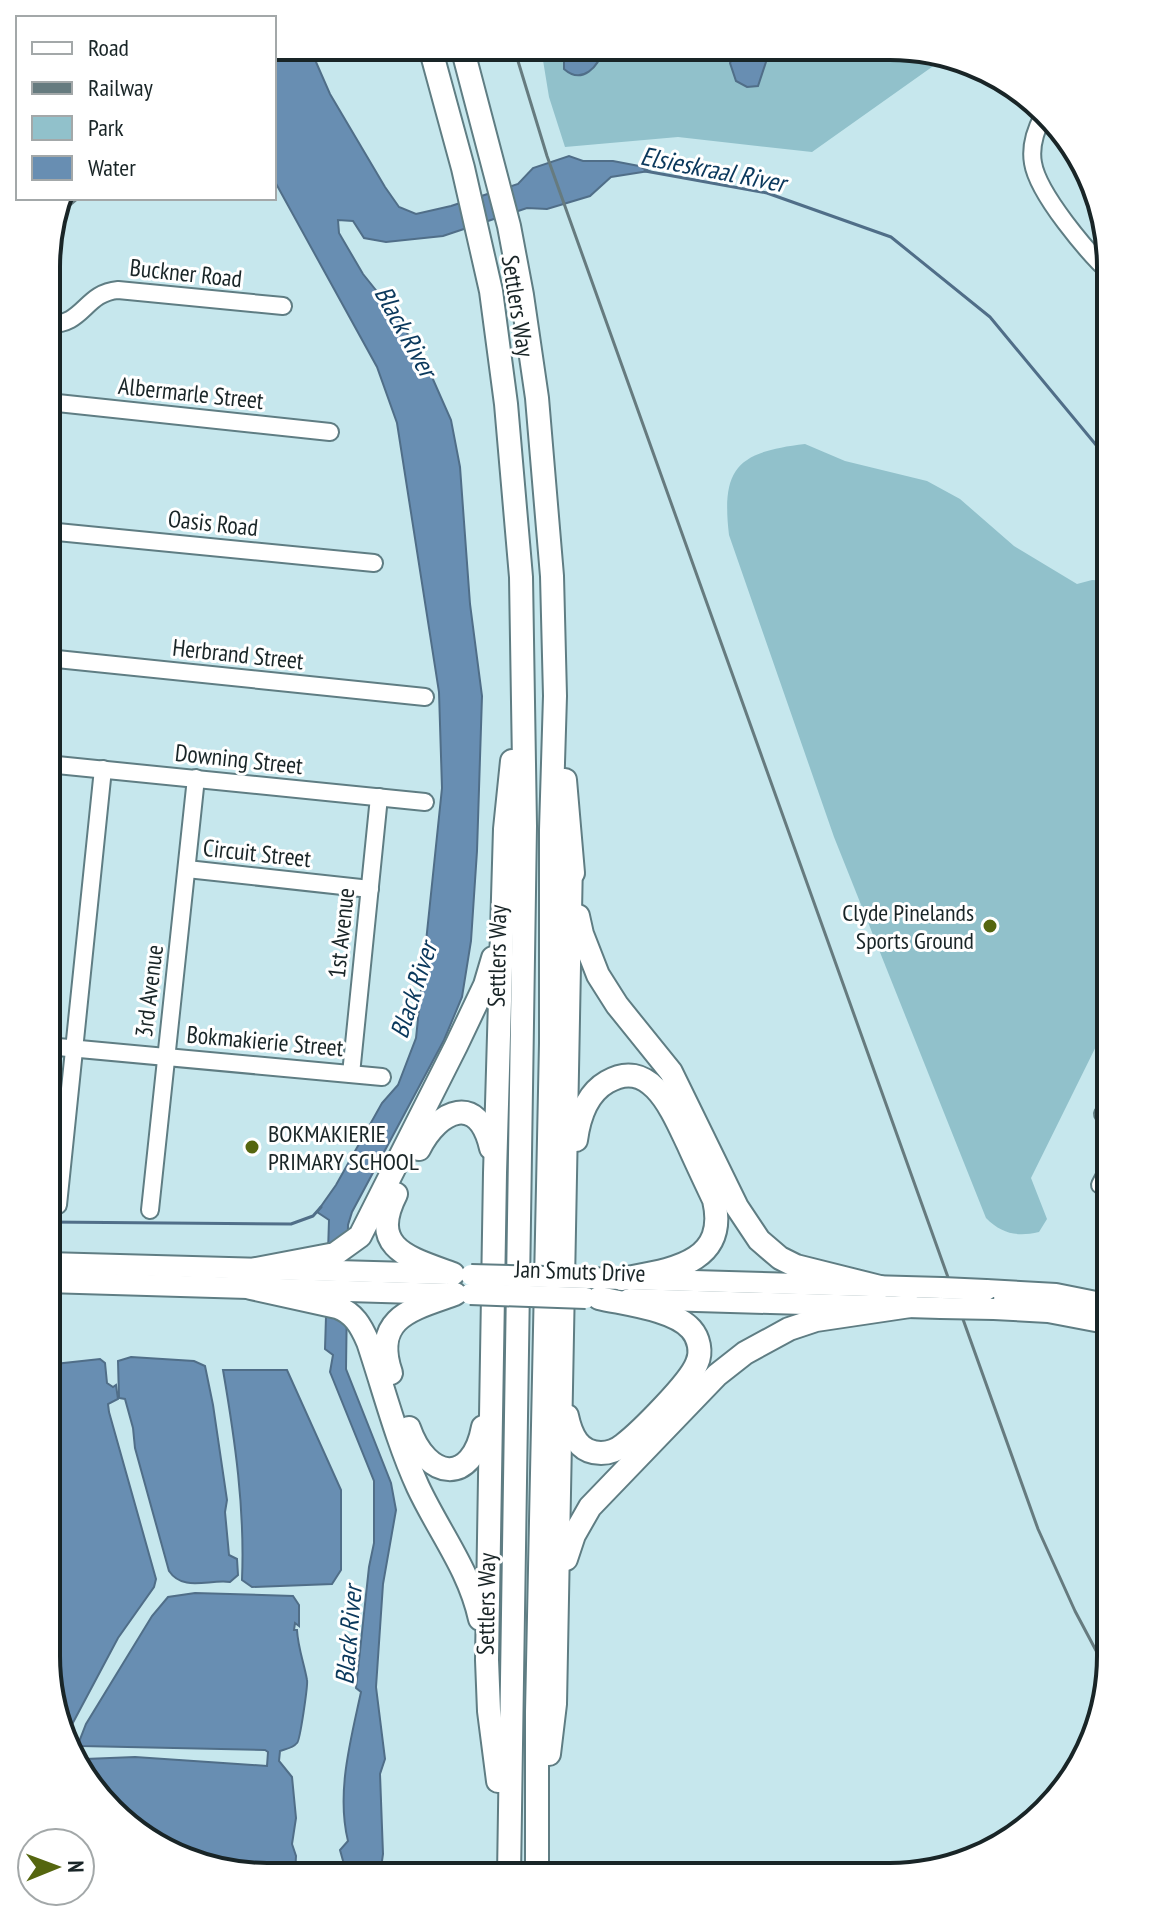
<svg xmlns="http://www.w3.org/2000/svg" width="1157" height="1923" font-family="'PT Sans Narrow',sans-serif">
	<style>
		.green { fill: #91c1cb }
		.water { fill: #688eb2; stroke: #506e88; stroke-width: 2 }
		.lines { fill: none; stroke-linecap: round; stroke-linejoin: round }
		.stream { stroke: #506e88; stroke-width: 3 }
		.minor-casing { stroke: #5f7d83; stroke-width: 20 }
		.major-casing { stroke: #5f7d83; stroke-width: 24 }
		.highway-casing { stroke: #5f7d83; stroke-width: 26 }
		.minor { stroke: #fff; stroke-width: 16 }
		.major { stroke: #fff; stroke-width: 20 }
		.highway { stroke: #fff; stroke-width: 22 }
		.rail { stroke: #667b7f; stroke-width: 3 }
		.major-bridge-casing { stroke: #5f7d83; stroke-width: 24; stroke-linecap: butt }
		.major-bridge { stroke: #fff; stroke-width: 20 }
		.poi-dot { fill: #55660f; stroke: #fff; stroke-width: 3 }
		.labels { text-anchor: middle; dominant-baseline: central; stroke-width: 6; stroke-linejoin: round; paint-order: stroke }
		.street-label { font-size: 24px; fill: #192527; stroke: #fff }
		.poi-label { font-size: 24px; fill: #192527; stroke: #fff; text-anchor: end }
		.water-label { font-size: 26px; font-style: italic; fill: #0a385c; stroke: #fff }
		.rim { fill: none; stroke: #192527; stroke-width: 4 }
	</style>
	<rect width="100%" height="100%" fill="#c6e7ed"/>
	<g class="green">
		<path d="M541,48l391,2 14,7 -134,95 -134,-15 -113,10 -16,-50z"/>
		<path d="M805,444l40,17 82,20 33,18 54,47 63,38 15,-4 19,1v435l-80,162 16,41 -8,13c-22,5 -37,2 -53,-14l-152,-381 -105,-302c-8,-68 9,-83 76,-91z"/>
	</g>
	<g class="water">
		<path d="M274,46h35l21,48 55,93 14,20 17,7 35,-8 67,-22 15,-16 36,-12 14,5h30l26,5 10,5 -38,6 -21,19 -43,13 -20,-1 -84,28 -57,6 -22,-4 -11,-17 -15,-1 1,13 24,41 36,45 29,49 23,52 9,47 10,137 12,92 -5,155 -6,90 -9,56 -18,43 -92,172 -4,13 -2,144 45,114 5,27 -13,74 -7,103 9,72 -5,15 3,80 -3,21h-33l-7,-25 8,-9c-12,-49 3,-102 13,-149l-5,-4 13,-121 5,-24v-62l-44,-109 3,-17 -8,-6 4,-129 -12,-8 19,-27 46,-82 16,-18 18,-47 26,-250 -3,-96 -42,-269 -20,-56 -103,-187z"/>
		<path d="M564,48h39c-4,19 -21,37 -39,21z"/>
		<path d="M736,49h38l-8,13 -8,24 -11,1 -11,-6 -6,-18z"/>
		<path d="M131,1357l63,4 11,5 8,39 14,95 -2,12 4,43 8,4 1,16 -8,7c-21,-3 -47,10 -61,-11l-34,-123 -2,-20 -8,-29 -6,-1 -1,-37z"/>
		<path d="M100,1359l5,4 2,20 6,4 3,-2 2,14 -10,5 1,8 47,167 -2,8 -36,51 -50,94 -7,1 -15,-77v-291z"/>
		<path d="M223,1370h64l54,120v80l-9,14 -80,3 -10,-7c3,-71 -7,-140 -19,-210z"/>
		<path d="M195,1593l98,3 6,9v21l-4,-3 -1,7h3c1,18 7,33 10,50 1,5 -7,61 -10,63 -4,5 -11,6 -17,8l-1,10 13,16 4,41 -4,26 4,12 -1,19h-57l-106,-44 -52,-69 5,-3 50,-2 132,9 1,-14 -3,-2 -184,-4 -2,-4 7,-18 66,-108 16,-19z"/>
	</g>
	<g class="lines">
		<g class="stream">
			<path d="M645,171l122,22 124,44 99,80 121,146"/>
			<path d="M47,1222l244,2 22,-8 8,-9"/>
		</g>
		<g class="minor-casing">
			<g id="minor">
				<path d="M1043,116c-8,15 -13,30 -10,47 5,31 55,90 78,111"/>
				<path d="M48,324c36,2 36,-31 70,-34l165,16"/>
				<path d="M48,402l282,30"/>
				<path d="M47,531l327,32"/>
				<path d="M47,658l378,39"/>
				<path d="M47,764l378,38"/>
				<path d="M187,869l183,20"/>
				<path d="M47,1046l335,31"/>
				<path d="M351,1074l28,-277"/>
				<path d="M1103,1114l8,4"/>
				<path d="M1100,1185l11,-21"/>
				<path d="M58,1205l45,-436"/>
				<path d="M150,1210l46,-432"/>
			</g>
		</g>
		<g class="major-casing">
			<g id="major">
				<path d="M47,1263l400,11"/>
				<path d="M588,1278l354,10"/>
				<path d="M46,1282l404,12"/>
				<path d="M986,1290l70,4 55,11"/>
				<path d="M629,1299l312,9"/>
				<path d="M994,1309l54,3 63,12"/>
			</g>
		</g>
		<g class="highway-casing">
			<g id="highway">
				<path d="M430,47l33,121 28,123 15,113 15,173 4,249 -16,1050"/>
				<path d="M462,47l47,179 13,69 15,103 15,178 3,120 -4,134v213l-14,669v164"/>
				<path d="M565,780l8,93"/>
				<path d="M578,916l4,18 16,41 19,30 54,67 66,135 22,33 21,18 16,8 84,21"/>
				<path d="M576,1140c3,-22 10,-46 31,-58 44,-26 66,31 81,62 8,18 17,37 26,56 15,65 -46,70 -92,79"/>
				<path d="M419,1149c20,-40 59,-56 72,-1"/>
				<path d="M396,1194c-28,55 14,64 57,80"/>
				<path d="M256,1269l79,-15 25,-18 96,-190 29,-61 8,-27"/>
				<path d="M251,1288l86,19c17,6 24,19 31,35 16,48 29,99 50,145 21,45 51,82 62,132"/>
				<path d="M391,1373c-19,-56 22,-64 64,-79"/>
				<path d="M567,1416c4,19 12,37 34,37 8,0 16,-3 22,-8 17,-13 67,-63 74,-82 5,-11 2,-25 -6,-34 -18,-20 -67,-25 -92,-31"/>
				<path d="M409,1428c18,52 63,58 74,-1"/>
				<path d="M566,1559l8,-24 16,-28 127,-132 28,-22 44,-24 27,-9 94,-14"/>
				<path d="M549,1754l6,-50 16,-844"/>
				<path d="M498,1781l-9,-70 -2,-51 8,-487 10,-344 7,-68"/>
			</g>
		</g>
		<use href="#minor" class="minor"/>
		<use href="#major" class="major"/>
		<use href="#highway" class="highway"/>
		<g class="rail">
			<path d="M514,48l33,108 491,1373 37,82 34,64"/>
			<path d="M54,218l24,-20"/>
		</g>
		<g class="major-bridge-casing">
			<g id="major-bridge">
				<path d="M471,1275l117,3"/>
				<path d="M942,1288l44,2"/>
				<path d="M470,1294l116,4"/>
				<path d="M941,1308l53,1"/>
			</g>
		</g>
		<use href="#major-bridge" class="major-bridge"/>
	</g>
	<g class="poi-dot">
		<circle cx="990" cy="926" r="8"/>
		<circle cx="252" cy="1147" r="8"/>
	</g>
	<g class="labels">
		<g class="street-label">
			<text transform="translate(186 273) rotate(6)">Buckner Road</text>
			<text transform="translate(518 306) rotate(81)">Settlers Way</text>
			<text transform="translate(191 393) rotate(6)">Albermarle Street</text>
			<text transform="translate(213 523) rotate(6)">Oasis Road</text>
			<text transform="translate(238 654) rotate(6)">Herbrand Street</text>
			<text transform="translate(239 759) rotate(6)">Downing Street</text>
			<text transform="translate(257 853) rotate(6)">Circuit Street</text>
			<text transform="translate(341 933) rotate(-84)">1st Avenue</text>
			<text transform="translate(497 956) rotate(-89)">Settlers Way</text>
			<text transform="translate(149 991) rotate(-83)">3rd Avenue</text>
			<text transform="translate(265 1041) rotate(5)">Bokmakierie Street</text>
			<text transform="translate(580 1271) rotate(2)">Jan Smuts Drive</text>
			<text transform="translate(486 1604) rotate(-89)">Settlers Way</text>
		</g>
		<g class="poi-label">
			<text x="974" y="912">Clyde Pinelands<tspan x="974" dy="28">Sports Ground</tspan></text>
			<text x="268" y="1133" text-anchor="start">BOKMAKIERIE<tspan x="268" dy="28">PRIMARY SCHOOL</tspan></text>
		</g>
		<g class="water-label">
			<text transform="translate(713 169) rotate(11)">Elsieskraal River</text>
			<text transform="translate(406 331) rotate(61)">Black River</text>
			<text transform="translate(413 990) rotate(-72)">Black River</text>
			<text transform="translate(348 1635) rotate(-85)">Black River</text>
		</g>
	</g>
	<path d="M0 0H1157V1923H0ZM267 60H890A207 207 0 0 1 1097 267V1656A207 207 0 0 1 890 1863H267A207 207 0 0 1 60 1656V267A207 207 0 0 1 267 60Z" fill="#fff" fill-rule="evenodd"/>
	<path class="rim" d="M267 60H890A207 207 0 0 1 1097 267V1656A207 207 0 0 1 890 1863H267A207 207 0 0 1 60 1656V267A207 207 0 0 1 267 60Z"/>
	<rect x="16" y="16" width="260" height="184" fill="#ffffff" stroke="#a3a8a9" stroke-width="2"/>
	<rect x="32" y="42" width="40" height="12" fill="#ffffff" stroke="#a3a8a9" stroke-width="2"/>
	<text x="88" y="56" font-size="24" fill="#192527">Road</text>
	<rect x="32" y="82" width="40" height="12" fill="#667b7f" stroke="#a3a8a9" stroke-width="2"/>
	<text x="88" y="96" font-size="24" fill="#192527">Railway</text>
	<rect x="32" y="116" width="40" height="24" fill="#91c1cb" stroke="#a3a8a9" stroke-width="2"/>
	<text x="88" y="136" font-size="24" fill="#192527">Park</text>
	<rect x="32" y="156" width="40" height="24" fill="#688eb2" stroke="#a3a8a9" stroke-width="2"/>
	<text x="88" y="176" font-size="24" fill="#192527">Water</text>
	<g transform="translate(56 1867) rotate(89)"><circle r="38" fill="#ffffff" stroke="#a3a8a9" stroke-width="2"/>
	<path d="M0-6L14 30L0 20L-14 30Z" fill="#55660f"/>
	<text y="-12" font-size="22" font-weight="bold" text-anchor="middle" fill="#192527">N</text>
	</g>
</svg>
